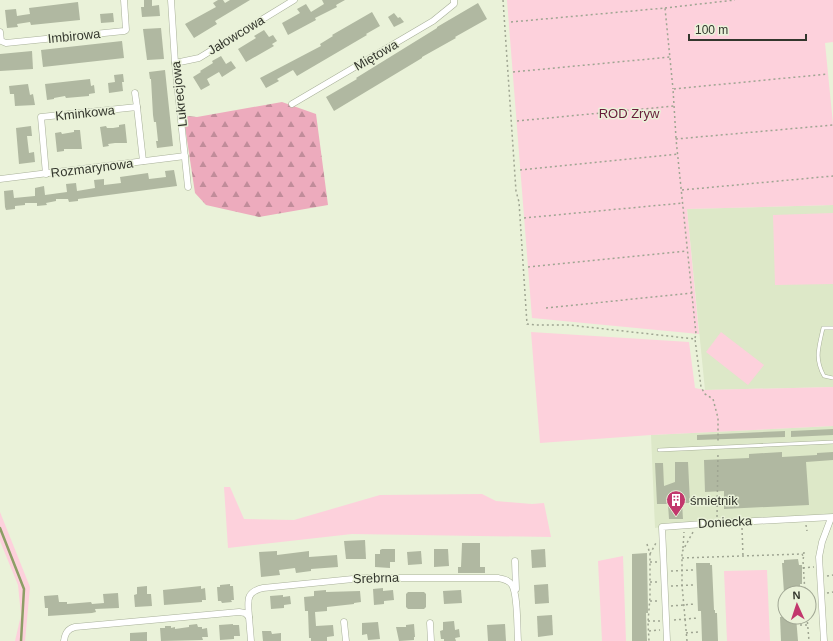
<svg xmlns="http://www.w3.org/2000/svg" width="833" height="641" font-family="Arial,sans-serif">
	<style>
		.built { fill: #dde8c8 }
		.green { fill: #fdd1dc }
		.forest { fill: url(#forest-firs) }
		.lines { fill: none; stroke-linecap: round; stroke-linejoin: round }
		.stream { stroke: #8d9e66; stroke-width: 2.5 }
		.building { fill: #b0b8a1 }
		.lane-casing { stroke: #a8b099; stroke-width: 4 }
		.street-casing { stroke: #a8b099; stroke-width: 7 }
		.path { stroke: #9fa592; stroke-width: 1.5; stroke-dasharray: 2 3; stroke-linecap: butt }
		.lane { stroke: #fff; stroke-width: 3 }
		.street { stroke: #fff; stroke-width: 6 }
		.labels { text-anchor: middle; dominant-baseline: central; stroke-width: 3; stroke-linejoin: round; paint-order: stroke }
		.street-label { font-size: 13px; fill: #33362d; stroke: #eaf2d9 }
		.park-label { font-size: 13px; fill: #671c39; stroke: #eaf2d9 }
		.poi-label { font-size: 13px; fill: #33362d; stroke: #eaf2d9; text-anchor: start }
	</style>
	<defs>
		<pattern id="forest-firs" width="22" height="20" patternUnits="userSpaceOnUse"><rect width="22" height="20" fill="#edabbd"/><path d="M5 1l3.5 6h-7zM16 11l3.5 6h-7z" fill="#c18c9a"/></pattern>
	</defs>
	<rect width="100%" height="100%" fill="#eaf2d9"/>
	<g class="built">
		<path d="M833,205v182l-128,3 -18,-181z"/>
		<path d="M833,426v91l-159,8 -19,3 -4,-93z"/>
	</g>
	<g class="green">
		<path d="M507,0h326v42l-8,1 8,81v81l-146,4 12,125 -167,-16z"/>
		<path d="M833,213v71l-58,1 -2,-70z"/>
		<path d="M531,332l158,10 6,46 10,2 128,-3v39l-182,9 -111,8z"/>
		<path d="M721,332l43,33 -16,20 -42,-33z"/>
		<path d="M224,487h6l14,32 50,1 86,-25 102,-1 14,7 36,3 12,-1 7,34 -199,-3 -124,14z"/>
		<path d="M0,512l30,75 -5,54h-10l6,-26 -3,-30 -18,-44z"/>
		<path d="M623,556l3,85h-24l-4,-80z"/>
		<path d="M767,570l3,71h-43l-3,-70z"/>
	</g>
	<path class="forest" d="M282,102l34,12 12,91 -69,12 -53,-12 -11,-12 -11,-73 3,-4 10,1z"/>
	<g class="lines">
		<path class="stream" d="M0,528l24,61 -3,52"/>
	</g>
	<g class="building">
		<path d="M144,0h8v6l7,-1 1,11 -18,1 -1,-10h3z"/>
		<path d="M218,0h5l2,3 5,-3h20l-35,21 2,3 -23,14 -9,-14 31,-17 -3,-4z"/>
		<path d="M322,0h23l-9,5 1,2 -22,11 1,2 -28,15 -6,-12 18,-10 -3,-4 9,-5 5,8 13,-8z"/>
		<path d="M78,2l2,18 -49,5 -1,-3 -13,2 1,3 -11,1 -2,-18 11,-1 1,7 6,-1 7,-1 -1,-6z"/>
		<path d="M478,3l9,16 -32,18 1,1 -34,19v1l-88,53 -8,-14 31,-18 -1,-1 81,-50v-1z"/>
		<path d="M372,12l8,14 -14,8 1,1 -70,41 -4,-6 -16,9 2,2 -13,7 -6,-10 61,-32 -1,-2 13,-8 -1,-1z"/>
		<path d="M113,13l1,9 -13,1 -1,-9z"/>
		<path d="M394,13l4,5 2,-1 4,5 -10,5 -6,-10z"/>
		<path d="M161,28l3,31 -17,1 -4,-31z"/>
		<path d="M264,30l5,7 4,-2 4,6 -5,3 2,2 -28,16 -8,-13 18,-11 -2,-2z"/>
		<path d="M122,41l2,17 -81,9 -2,-17z"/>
		<path d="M32,51l1,18 -33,2v-17z"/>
		<path d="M221,56l5,8 5,-3 5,7 -14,9 -3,-5 -12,7 3,6 -9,5 -8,-13 8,-5 -1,-1 13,-8 -1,-2z"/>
		<path d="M165,70l8,76 -16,2 -1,-7h2l-2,-19h-2l-1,-7 -2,-36h-1l-1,-7z"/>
		<path d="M123,74l1,8h-2l1,9 -14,2 -1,-10 7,-1 -1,-7z"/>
		<path d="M90,79l1,7 3,-1 1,8 -6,1v2l-23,2 -1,-2 -11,2v1l-7,1 -2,-16z"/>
		<path d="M28,84l2,11 3,-1 2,11 -20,1 -1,-12h-4l-1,-8z"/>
		<path d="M125,124l2,19h-12l-7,1 1,2 -6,1 -3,-20 6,-1 1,2h6l6,-1v-2z"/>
		<path d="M31,126l1,10h-5l2,17 5,-1 1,10 -16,2 -3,-36z"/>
		<path d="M74,130h6l2,19h-18v2l-7,1 -2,-19 6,-1 1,2 12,-2z"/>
		<path d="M174,170l3,16 -99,13v2l-9,1 -1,-3h-12v2l-10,2 1,2 -10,1v-3h-12v2l-10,1v3l-9,1 -1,-3 -1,-16 9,-1 1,8 21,-2v-8l9,-2 1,9 22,-3 -1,-8 10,-1 1,8 18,-3 -1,-8 10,-1v6l17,-2 -1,-6 28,-4 1,6 17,-2 -1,-6z"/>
		<path d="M833,429v6l-42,2v-6z"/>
		<path d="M785,431v6l-88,3v-5z"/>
		<path d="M782,452v5l35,-2v-2l16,-1v8l-27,2 3,43 -85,4v-18l-19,1 -1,-32 45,-2v-4z"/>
		<path d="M675,462h13l2,41h-8l1,16h-14l-1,-15h-11l-2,-41h8l1,23 11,-4z"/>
		<path d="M365,540l1,19h-20l-2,-18z"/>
		<path d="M462,543h18v24h5v6h-27v-6h3z"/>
		<path d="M382,549h13v13h-5v6l-15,-1v-13h5v-4z"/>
		<path d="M434,549h14l1,17 -15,1z"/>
		<path d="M545,549l1,18 -14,1 -1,-18z"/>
		<path d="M277,551v4l32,-4v6l28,-2 1,12 -27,2v2l-15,2 -1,-5 -16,2 1,5 -19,2 -2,-25z"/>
		<path d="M421,551l1,13 -14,1 -1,-13z"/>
		<path d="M647,553l1,60h-2l1,28h-15v-87z"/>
		<path d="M798,559l1,6h3v19h-2v4h-3v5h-13l-2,-30h2v-3z"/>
		<path d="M696,563h14v2h2l2,45h1v3h2l1,28h-16l-1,-30h-3z"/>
		<path d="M230,584v2h3l1,14h-3l1,2 -10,1 -1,-2h-3l-1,-14h3v-2z"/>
		<path d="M548,584l1,19 -14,1 -1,-19z"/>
		<path d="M147,586v8h4l1,12 -17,1 -1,-12 3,-1v-7z"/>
		<path d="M201,586v3l4,-1 1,12h-4v2l-38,3 -1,-15z"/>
		<path d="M383,588v3l10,-1 1,10 -10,1v3l-10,1 -1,-16z"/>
		<path d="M326,590v2l34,-1 1,11 -7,1v1l-27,3v4l-12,1 1,14 17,-1 1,11 -7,1v4h-16v-3h-2l-1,-27h-3l-1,-14 10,-1v-5z"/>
		<path d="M461,590l1,13 -18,1 -1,-13z"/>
		<path d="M408,592h16l2,2v13l-2,2h-16l-2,-2v-13z"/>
		<path d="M118,593l1,15 -24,1 1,3 -4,1 -44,3v-8h-3l-1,-12 14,-1 1,7h8v2l24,-2 1,2 12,-1 -1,-9z"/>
		<path d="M283,595v2l7,-1 1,8 -7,1v3l-13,1 -1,-13z"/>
		<path d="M552,615l1,20 -15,2 -1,-21z"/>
		<path d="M780,617h16l2,24h-17z"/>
		<path d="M454,621l1,9 4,-1 1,8 -5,1 1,3h-12v-2h-3l-1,-8 3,-1v-8z"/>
		<path d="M378,622l2,17 -12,1 -1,-6 -5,1v-12z"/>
		<path d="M197,624l1,3h4v2l5,-1 1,9h-6l1,3 -42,1 -1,-13h5v-2h6v2l4,-1v2l14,-2v-2z"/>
		<path d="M233,624v1h6l1,11h-6v3l-14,1 -1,-15z"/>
		<path d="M414,624l1,13h-1v3l-15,1 -3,-14h10v-2z"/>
		<path d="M505,624l1,17h-18l-1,-16z"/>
		<path d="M262,631h9l1,3 9,-1v8h-18z"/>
		<path d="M147,632v9h-17v-8z"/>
	</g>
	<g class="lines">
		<g class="lane-casing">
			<g id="lane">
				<path d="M833,328h-10c-4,19 -9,30 1,48l9,2"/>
				<path d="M659,450l174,-8"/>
			</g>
		</g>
		<g class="street-casing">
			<g id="street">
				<path d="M171,0l4,63 13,124"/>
				<path d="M0,32l1,9 5,2 118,-12 2,-1 -2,-30"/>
				<path d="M175,63l24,-5 95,-58"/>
				<path d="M135,93l2,14"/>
				<path d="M292,104l141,-83 21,-17v-4"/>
				<path d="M46,174l-5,-57 96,-10 6,54"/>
				<path d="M0,179l185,-23"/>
				<path d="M515,561l1,28"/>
				<path d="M249,617c-1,-16 -4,-25 14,-29l100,-10h135c5,1 11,2 14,7 6,10 5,43 6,56"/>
				<path d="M344,622l2,19"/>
				<path d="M430,623l1,18"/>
				<path d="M64,641c1,-7 3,-12 11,-14l164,-15 6,1 4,4 2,24"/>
				<path d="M667,641l-5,-114 55,-4 116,-6"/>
				<path d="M824,641l-5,-84 3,-15 9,-24"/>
			</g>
		</g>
		<g class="path">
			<path d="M503,0l13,191 3,11 8,122 8,1h34l126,14 6,48 4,7 8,5 5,19v25"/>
			<path d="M665,8l70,-8"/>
			<path d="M511,22l154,-14 8,81"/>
			<path d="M513,72l157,-15"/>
			<path d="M517,121l157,-15"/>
			<path d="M676,138l-3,-49 155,-15"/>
			<path d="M520,170l158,-16"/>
			<path d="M682,190l151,-14"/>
			<path d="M524,218l159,-15"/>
			<path d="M528,267l159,-16"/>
			<path d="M546,308l146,-15"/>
			<path d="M695,338l1,-4 -20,-195 157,-14"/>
			<path d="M717,517l1,-65"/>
			<path d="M806,525l1,6"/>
			<path d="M742,528l1,28"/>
			<path d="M647,544l3,10v43l-2,25 1,19"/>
			<path d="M683,548l1,-16"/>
			<path d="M804,552l-1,9 2,32"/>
			<path d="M650,554l6,-11"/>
			<path d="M682,558l120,-4 1,2"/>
			<path d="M650,562h7"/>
			<path d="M803,568l11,-1"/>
			<path d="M671,571l22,-1"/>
			<path d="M827,576l6,-1"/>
			<path d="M650,582h8"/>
			<path d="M671,586l22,-1"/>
			<path d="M827,593l6,-1"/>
			<path d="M650,601h9"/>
			<path d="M671,606l24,-2"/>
			<path d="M809,610h6"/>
			<path d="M807,617l2,24"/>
			<path d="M674,620l24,-2"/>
			<path d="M648,621h12"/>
			<path d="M800,625h8"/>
			<path d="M649,631l11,-1"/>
			<path d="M686,633l12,-1"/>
			<path d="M687,641l-5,-56v-33l11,-20"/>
		</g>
		<use href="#lane" class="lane"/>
		<use href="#street" class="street"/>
	</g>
	<defs>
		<g id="building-pin" transform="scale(1)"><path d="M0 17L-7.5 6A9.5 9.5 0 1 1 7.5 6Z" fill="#c2376d" stroke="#eaf2d9"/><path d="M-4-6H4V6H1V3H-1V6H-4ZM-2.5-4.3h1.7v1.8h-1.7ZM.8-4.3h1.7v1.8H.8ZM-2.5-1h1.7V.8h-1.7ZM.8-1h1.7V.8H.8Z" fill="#fff"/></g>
	</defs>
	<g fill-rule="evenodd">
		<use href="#building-pin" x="676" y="500"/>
	</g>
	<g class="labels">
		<g class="street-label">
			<text transform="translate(236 35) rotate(-31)">Jałowcowa</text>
			<text transform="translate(74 36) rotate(-6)">Imbirowa</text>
			<text transform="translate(376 55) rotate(-30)">Miętowa</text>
			<text transform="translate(179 94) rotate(-96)">Lukrecjowa</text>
			<text transform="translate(85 113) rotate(-6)">Kminkowa</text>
			<text transform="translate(92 168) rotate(-7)">Rozmarynowa</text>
			<text transform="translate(725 522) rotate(-3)">Doniecka</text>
			<text transform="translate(376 578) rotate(-2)">Srebrna</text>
		</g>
		<g class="park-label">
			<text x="629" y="113">ROD Zryw</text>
		</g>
		<g class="poi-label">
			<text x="690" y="500">śmietnik</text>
		</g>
	</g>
	<g transform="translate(797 605) rotate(357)"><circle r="19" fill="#eaf2d9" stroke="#a1a794"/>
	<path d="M0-3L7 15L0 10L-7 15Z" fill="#c2376d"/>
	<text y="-6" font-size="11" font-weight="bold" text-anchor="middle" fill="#33362d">N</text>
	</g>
	<path d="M689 34v6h117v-6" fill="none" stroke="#33362d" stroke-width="2"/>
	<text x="695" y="34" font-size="12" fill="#33362d" stroke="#eaf2d9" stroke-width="3" paint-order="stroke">100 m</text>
</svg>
